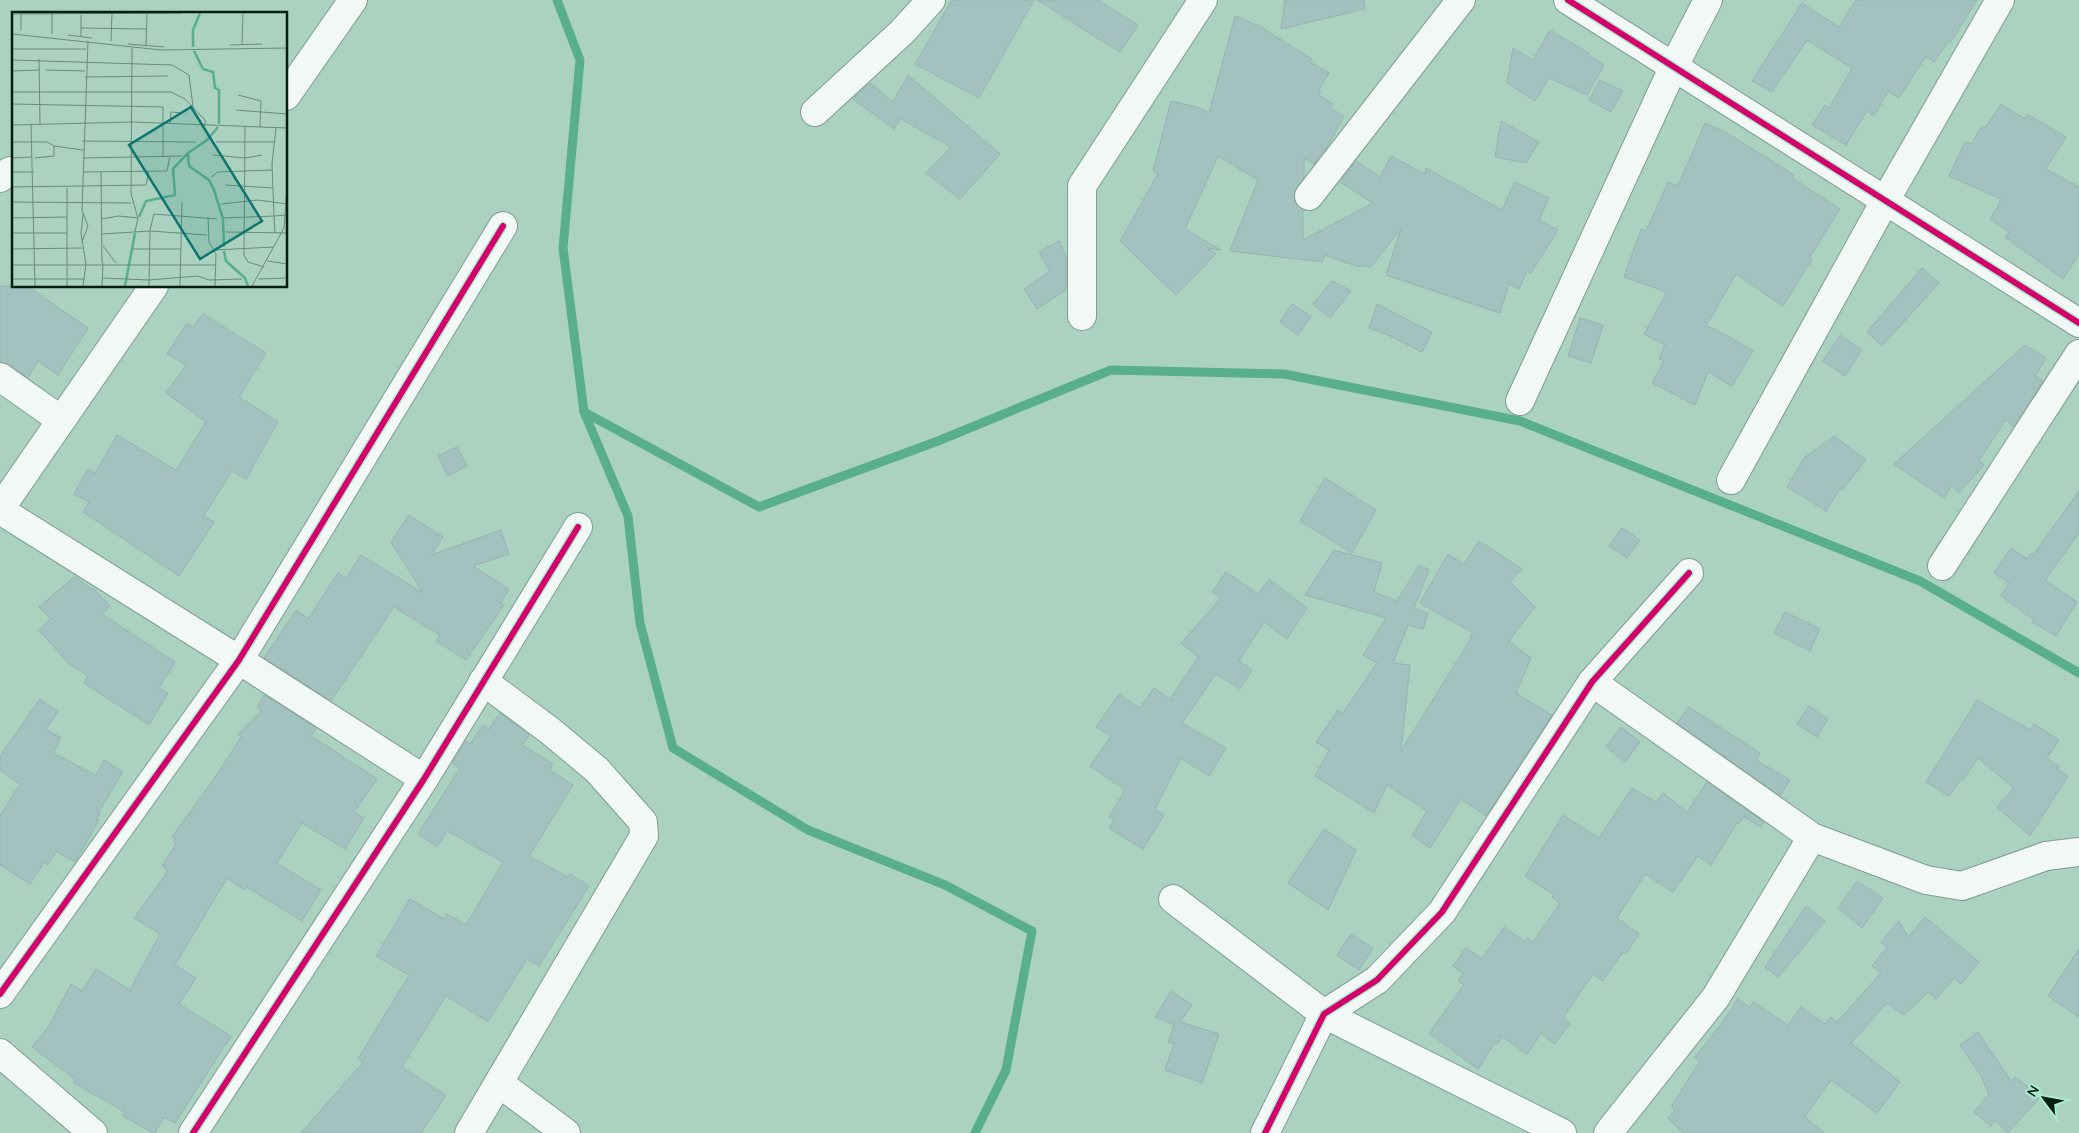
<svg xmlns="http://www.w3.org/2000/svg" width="2079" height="1133" font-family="Quicksand,sans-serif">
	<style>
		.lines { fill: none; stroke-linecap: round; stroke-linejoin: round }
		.stream { stroke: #58ae8d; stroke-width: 9 }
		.building { fill: #a3c2bf; stroke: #94b3b1 }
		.minor-casing { stroke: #7f9d90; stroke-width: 30 }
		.minor { stroke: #f2f8f6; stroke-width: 28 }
		.cycleway-casing { stroke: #a9eece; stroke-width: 9 }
		.cycleway { stroke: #d6006c; stroke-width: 6 }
		.inset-river { fill: none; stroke: #58ae8d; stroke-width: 2.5 }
		.inset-road { fill: none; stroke: #688a7b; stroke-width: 1 }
		.view { fill: #0f766e; fill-opacity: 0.15; stroke: #0f766e; stroke-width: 2.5 }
		.inset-edge { fill: none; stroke: #031f14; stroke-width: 2.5 }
	</style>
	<rect width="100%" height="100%" fill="#abd2c0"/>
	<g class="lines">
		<g class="stream">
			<path d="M557,0l23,60 -17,188 21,164 44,104 12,107 33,125 135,82 137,55 87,46 -26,139 -31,63"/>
			<path d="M584,412l175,95 179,-66 173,-71 173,4 236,47 400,160 159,92"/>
		</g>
	</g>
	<g class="building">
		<path d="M952,0h82l-55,98 -64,-34z"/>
		<path d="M1037,0h61l40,25 -18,27z"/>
		<path d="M1285,0h79l1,9 -84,20z"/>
		<path d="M1856,0h121l-27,43 -2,-1 -14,20 -8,-6 -27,42 -11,-7 -14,25 -7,-5 -21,34 -34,-20 13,-20 4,3 23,-40 -45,-28 -35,52 -20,-11 50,-78 37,24z"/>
		<path d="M1235,16l26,11 51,32 -2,3 19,11 -11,18 3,1 -2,3 14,9 -3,4 14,8 -15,28 -15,20 -10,-6v19l-10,17 1,8 8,8v30l70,-37 -33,-21 16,-21 24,16 11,-21 34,18 1,-6 76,42 13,-28 34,16 -10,22 19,10 -27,43 -4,-2 -8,18 -10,-5 -9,29 -114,-38 15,-46 -30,38 -15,-1 -31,-11 -3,7 -92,-11 28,-71 -40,-24 -33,73 36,21 -14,-2 9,6 -40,41 -56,-54 38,-67 -5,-3 18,-70 29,7 9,5z"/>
		<path d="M1550,30l39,23 -1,2 16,10 -17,30 -38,-17 -14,23 -28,-18 6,-35 20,12z"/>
		<path d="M908,75l92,79 -40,45 -34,-26 25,-26 -50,-28 -7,10 -41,-30 17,-16 23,19z"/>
		<path d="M1600,80l23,11 -12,21 -22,-12z"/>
		<path d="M2001,104l24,15 2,-5 39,23 -20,32 33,18v68l-16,24 -58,-42 4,-5 -19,-13 9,-14 -1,-1 3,-5 -52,-23 16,-34 6,2 11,-18 3,2z"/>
		<path d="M1501,121l38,21 -13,21 -31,-6z"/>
		<path d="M1705,123l20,9 44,27 25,16 -2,3 48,31 -30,48 2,2 -29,47 -47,-32 -30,52 9,3 38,22 -21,35 -24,-14 -13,33 -43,-22 12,-22 -5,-2 6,-14 -21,-11 23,-42 -43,-15 17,-48 5,2 22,-49 10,4z"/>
		<path d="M1059,241l7,15v34l-29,19 -13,-20 26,-18 -11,-19z"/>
		<path d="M1922,268l17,15 -57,63 -15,-14z"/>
		<path d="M1332,281l19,10 -21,27 -17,-14z"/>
		<path d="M0,286h27l61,42 -30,47 -20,-14 -10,17 -19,-14 -9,-2z"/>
		<path d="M1292,304l19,12 -13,19 -18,-13z"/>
		<path d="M1377,304l55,28 -10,20 -34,-17 -19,-7z"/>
		<path d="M203,314l63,39 -27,44 39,25 -32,57 -14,-8 -28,45 10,6 -35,54 -96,-64 6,-10 -15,-8 14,-25 7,4 22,-38 59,35 30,-48 -40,-29 20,-28 -19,-11 20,-31 6,4z"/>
		<path d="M1580,318l23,7 -12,38 -23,-7z"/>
		<path d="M1840,335l22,15 -17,26 -22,-15z"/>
		<path d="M2025,345l21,13 -11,18 8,5 -30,46 -7,-7 -27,40 5,5 -25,28 -8,-7 -7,12 -50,-34z"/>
		<path d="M1834,436l32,24 -24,30 -2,-1 -14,22 -39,-24 17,-29z"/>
		<path d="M457,447l10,19 -19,10 -10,-20z"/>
		<path d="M1325,478l51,32 -24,43 -52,-32z"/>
		<path d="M2079,491v42l-34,47 32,22 -21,34 -24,-14 2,-2 -33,-24 8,-13 -15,-10 17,-25 16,11 4,-5 2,1z"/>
		<path d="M409,515l34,22 -12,18 70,-25 8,24 -36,12 36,23 -8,14 3,2 -38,55 -30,-19 4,-6 -46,-28 -63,94 -67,-43 32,-48 12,9 30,-46 8,5 15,-23 62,38 -32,-51z"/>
		<path d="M1622,528l18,12 -13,18 -18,-12z"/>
		<path d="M1479,541l43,28 -12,13 25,25 -26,34 22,17 -15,35 36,22 -66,101 -25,-17 -31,49 -18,-12 15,-25 -40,-26 -13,28 -59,-37 14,-26 -13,-8 22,-32 5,3 34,-50 -14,-8 23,-37 -81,-23 29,-45 48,13 -8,29 23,9 22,-36 10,5 -15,38 14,5 -5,16 -15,-4 -15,38 17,2 -9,86 71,-114 -2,-1 3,-3 -53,-30 28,-49 16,10z"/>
		<path d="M1226,572l32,22 11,-15 38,29 -20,31 -23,-17 -25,39 13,9 -12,19 -24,-15 -34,49 44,25 -17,28 -28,-18 -26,51 9,6 -21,34 -34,-21 5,-8 -5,-3 16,-27 -35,-24 21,-30 -15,-9 23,-33 21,14 14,-20 16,11 28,-42 -17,-14 40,-45 -9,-6z"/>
		<path d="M75,576l16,13 2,-1 17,18 -8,8 73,48 -16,26 9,5 -19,32 -65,-42 4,-7 -19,-12 -30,-34 12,-11 -12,-12z"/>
		<path d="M1785,612l35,17 -10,22 -36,-18z"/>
		<path d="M264,695l52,33 -5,8 66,43 -23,33 10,6 -19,31 -43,-26 -25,40 44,27 -19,31 -55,-34 -2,3 -18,-12 -52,87 21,13 -17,26 52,32 -56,87 -11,-6 -9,16h-2l-30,-17 2,-4 -51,-29 2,-3 -44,-33 17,-21 22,-42 11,7 14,-22 34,21 30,-56 -26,-16 34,-47 -6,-5 14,-22 -3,-3 2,-3 -3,-1 46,-64 23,-36 -3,-3 24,-24 -5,-3z"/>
		<path d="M40,699l18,13 -12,17 15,9 -8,15 43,22 8,-15 19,12 -25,41 2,1 -4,5 3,1 -24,42 -19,-11 -8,14 -4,-3 -14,22 -30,-19v-49l20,-32 -20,-14v-14z"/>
		<path d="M1977,700l53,30 4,-6 25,16 -12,18 12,8 -2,3 11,7 -38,60 -33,-29 17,-19 -36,-30 -15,22 -2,-1 -12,17 -23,-14z"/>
		<path d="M1809,706l19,13 -11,18 -20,-13z"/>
		<path d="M1689,707l71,46 -4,7 34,20 -10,16 -103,-73z"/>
		<path d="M500,713l29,22 -7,10 31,19 -3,6 23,15 -44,71 39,21 2,-3 19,12 -50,80 -12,-7 -39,63 -42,-26 -44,71 44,28 -25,38h-120l62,-71 -5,-3 51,-84 -33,-19 34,-57 34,20 3,-5 19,11 37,-63 -56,-31 -10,16 -19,-13 42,-66 -8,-5 14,-22 4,3 13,-19 6,4z"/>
		<path d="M1621,727l19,15 -15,20 -19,-15z"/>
		<path d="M1707,782l57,40 -3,5 -17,-10 -6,7 -1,-1 -26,42 -13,-9 -25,36 -28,-18 -28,44 22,16 -13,20 -3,-2 -20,29 -10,-7 -30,44 7,5 -15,21 -14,-10 -14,20 -25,-17 -5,7 -2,-1 -17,26 -49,-36 35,-48 -6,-4 5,-8 -10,-7 13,-18 16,11 22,-32 21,15 2,-4 6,4 27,-39 -8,-6 2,-2 -29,-19 38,-61 36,23 33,-50 24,14 7,-9 24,19z"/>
		<path d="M1324,829l32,21 -28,60 -40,-27z"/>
		<path d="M1857,881l26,17 -21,30 -24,-20z"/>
		<path d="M1806,906l19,15 -47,56 -13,-10z"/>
		<path d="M1925,917l54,45 -18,22 -7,-6 -18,21 -8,-7 -24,23 -17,-12 -36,40 49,39 -23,31 -46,-33 -26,37 19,16h-141l-15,-15 7,-8 -4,-3 29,-46 -5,-4 25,-31 18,-27 12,8 3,-5 35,23 13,-18 24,17 6,-7 6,5 44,-49 -9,-7 15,-19 -6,-5 18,-21 9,16z"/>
		<path d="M1351,934l22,14 -14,22 -22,-15z"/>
		<path d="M2079,949v68l-31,-21z"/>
		<path d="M1171,991l21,14 -12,17 39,12 -17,49 -37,-13 9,-26 -6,-2 6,-17 -19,-8z"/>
		<path d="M1978,1032l33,49 4,-4 26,19 -33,37 -13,-12 -4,5 -17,-14 15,-18 -9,-20 -20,-29z"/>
	</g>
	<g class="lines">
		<g class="minor-casing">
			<g id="minor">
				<path d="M1568,0l511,323"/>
				<path d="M286,96l67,-96"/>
				<path d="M815,112l87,-80 29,-32"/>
				<path d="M0,178l10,-7"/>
				<path d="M1309,196l152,-196"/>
				<path d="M1082,316v-130l121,-186"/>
				<path d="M0,377l61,43"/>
				<path d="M1520,401l153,-333 35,-68"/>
				<path d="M1731,480l154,-279 115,-201"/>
				<path d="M0,509l154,-223"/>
				<path d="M0,510l239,150 185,119"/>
				<path d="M1942,566l137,-212"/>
				<path d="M1592,682l220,155 114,43 36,6 84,-30 33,-4"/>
				<path d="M1173,899l151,115 238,119"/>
				<path d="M0,994l239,-334 264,-434"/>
				<path d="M0,1053l93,80"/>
				<path d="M499,1083l67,50"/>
				<path d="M193,1133l231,-354 154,-252"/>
				<path d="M469,1133l175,-297 -1,-14 -46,-52 -48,-40 -66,-49"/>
				<path d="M1265,1133l59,-119 53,-34 65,-68 150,-230 97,-109"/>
				<path d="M1608,1133l108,-136 96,-160"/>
			</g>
		</g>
		<use href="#minor" class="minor"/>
		<g class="cycleway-casing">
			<g id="cycleway">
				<path d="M1568,0l511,323"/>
				<path d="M0,994l239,-334 264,-434"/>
				<path d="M193,1133l231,-354 154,-252"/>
				<path d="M1265,1133l59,-119 53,-34 65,-68 150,-230 97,-109"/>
			</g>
		</g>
		<use href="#cycleway" class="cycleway"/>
	</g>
	<g transform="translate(12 12)">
		<rect width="275" height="275" fill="#abd2c0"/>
		<path class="inset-river" d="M181,35v-17l7,-17M182,39l9,18 10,3 2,16 4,2v34M176,142l1,12 20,14 5,10 9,29 1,28M127,205l7,-16 29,-6 -2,-26 15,-16 19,-13 11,-13M212,239l2,10 19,17 3,8M113,274l10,-53"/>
		<path class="inset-road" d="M0,2l170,-1M40,2v20M69,16l65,1M9,19v-17M0,22l149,16 126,-2M56,23l24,3M69,24v-21M99,29l1,-27M116,32l36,3M230,32l1,-31M218,33l32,-1M134,34l1,-32M120,36l-1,146 7,24 -3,14M0,37h74M27,47l1,66M0,48l160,5 17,10 4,32M34,58l39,1M0,59l27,-1M73,65l83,-1M0,80h159l14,7 20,21v6M226,83l23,6 -1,26M0,92l151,3v50M224,98l51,4M158,112l1,-12 11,1M0,113l121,-3 154,6M19,113l4,161M233,115l-1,128 4,7 16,5M70,129l114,1M0,130h35l7,4 29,4M204,130h59M201,143l32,3 17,-3M0,146l19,-1M23,146l19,-2v-10M71,146l99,-2M0,160h22M72,160l83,-1 3,-15M89,160l1,91M199,165l7,-5 54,-2M213,173l48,3M0,175l134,-2 3,-14M0,190l119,1M209,192l37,-4 29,4M196,205l1,25 7,12 -1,32M0,206l55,-1M212,206l50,-2 -2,-52 4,-36M89,207l18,-3 19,2M214,220l61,1M0,221h55M263,221l-1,-17 12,-1M90,222l48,-3 57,4M70,230l6,-16 -6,-16 6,-169M91,234l13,17M0,237l70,-1M120,237h49M203,238l59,-3M255,249l20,3M0,253h203M90,266l47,2 49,-4 11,4 33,-1M0,267h72M246,267l29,-1M55,274v-98M71,274l3,-22 -5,-30 2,-20M90,274l1,-23M137,274l1,-56 4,-16 63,5M168,274l2,-84M240,274l32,-58 3,-41"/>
		<path class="view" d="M179,95l71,114 -62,38 -71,-114z"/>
		<rect width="275" height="275" class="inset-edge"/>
	</g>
	<g transform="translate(2044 1098) rotate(302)" stroke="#a9eece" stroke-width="4" paint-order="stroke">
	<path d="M0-4L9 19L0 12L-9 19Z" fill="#031f14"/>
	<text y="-8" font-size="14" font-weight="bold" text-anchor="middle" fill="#031f14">N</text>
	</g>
</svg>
